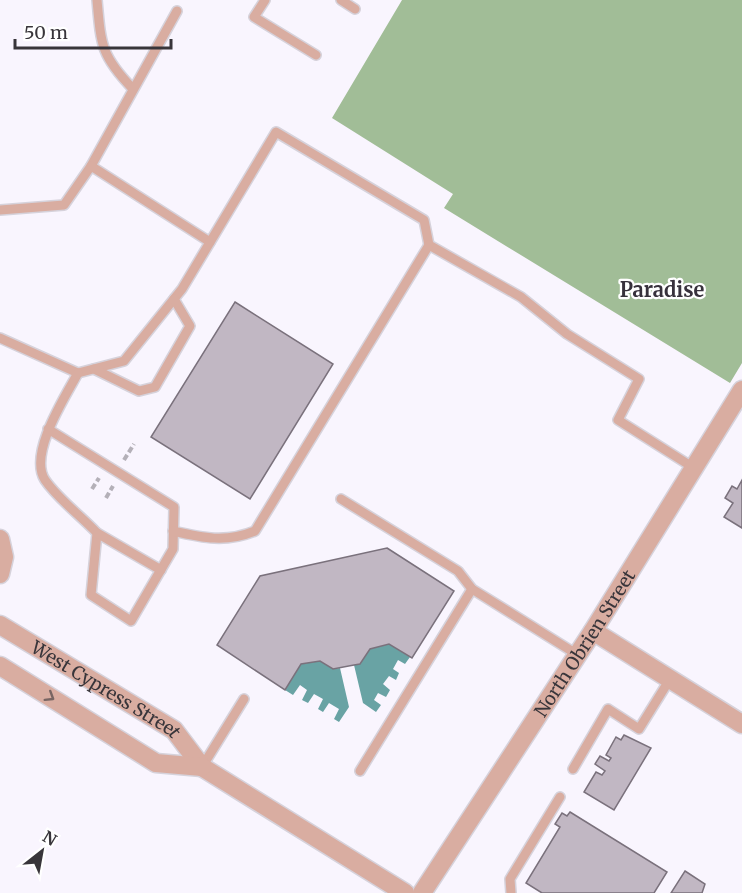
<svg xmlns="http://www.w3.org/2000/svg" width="742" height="893" font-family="Merriweather,serif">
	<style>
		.forest { fill: #a1bd97 }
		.water { fill: #69a3a4 }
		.building { fill: #c1b7c3; stroke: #7a717c; stroke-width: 1.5 }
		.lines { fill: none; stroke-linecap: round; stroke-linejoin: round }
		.service-casing { stroke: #d6d2db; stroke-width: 12 }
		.minor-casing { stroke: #d6d2db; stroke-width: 21 }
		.tertiary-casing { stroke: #d6d2db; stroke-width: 21 }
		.path { stroke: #b4b0b8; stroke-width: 4; stroke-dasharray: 6 3; stroke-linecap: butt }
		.service { stroke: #d9ada1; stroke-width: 9 }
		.minor { stroke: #d9ada1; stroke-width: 18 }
		.tertiary { stroke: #d9ada1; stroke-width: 18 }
		.oneway { stroke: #786563 }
		.labels { text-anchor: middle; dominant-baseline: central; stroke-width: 4.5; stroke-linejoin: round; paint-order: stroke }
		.street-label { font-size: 18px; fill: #38353a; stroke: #fff }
		.neighbourhood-label { font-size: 20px; font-weight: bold; fill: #37313c; stroke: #fff }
	</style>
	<rect width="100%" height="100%" fill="#f9f5fe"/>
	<path class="forest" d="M402,0h340v363l-12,20 -286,-175 9,-14 -121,-76z"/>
	<g class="water">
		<path d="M389,644l21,13 -5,7 -7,-4 -5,9 6,4 -3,7 -7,-4 -6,8 7,6 -4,7 -8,-4 -4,7 7,5 -5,7 -13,-9 -9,-38 6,-1 10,-15z"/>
		<path d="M320,661l13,8 7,-1 9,39 -10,15 -5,-3 5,-10 -10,-6 -6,9 -5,-3 5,-10 -9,-5 -6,9 -6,-3 5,-10 -7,-5 -7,10 -8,-5 16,-26z"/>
	</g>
	<g class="building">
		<path d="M235,302l98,62 -83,135 -99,-62z"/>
		<path d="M742,480v48l-18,-11 9,-14 -8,-5 7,-12 5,3z"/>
		<path d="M387,548l67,43 -42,67 -23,-14 -19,5 -10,15 -6,1 -21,4 -13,-8 -19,3 -16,26 -68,-45 43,-69z"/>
		<path d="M624,735l27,13 -37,62 -30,-18 12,-20 6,3 3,-4 -10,-7 5,-8 9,5 2,-3 -5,-3 10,-18 5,3z"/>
		<path d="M570,812l97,60 -13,21h-112l-16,-10 34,-56 -5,-3 7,-11 5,3z"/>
		<path d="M685,871l20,13 -3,9h-31z"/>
	</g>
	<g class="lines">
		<g class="service-casing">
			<g id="service">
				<path d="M97,0c4,45 4,56 36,89"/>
				<path d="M265,0l-11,17 62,38"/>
				<path d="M341,0l14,9"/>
				<path d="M91,166l86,-155"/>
				<path d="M0,210l64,-5 27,-39 119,76"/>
				<path d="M0,338l78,35 46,-12 58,-72 94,-157 148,88 5,25 92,52 46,37 72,45 -21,41 76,48"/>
				<path d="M94,369l45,22 16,-4 35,-61 -16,-27"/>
				<path d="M48,429l126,78 -1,42 -42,72 -40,-26 6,-62c-16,-17 -39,-34 -52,-53 -17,-26 20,-83 33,-107"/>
				<path d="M341,499l117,72 14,18 106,66"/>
				<path d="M173,531c30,7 53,12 82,0l174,-286"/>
				<path d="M97,533l64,37"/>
				<path d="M202,767l42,-68"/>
				<path d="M573,769l35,-60 31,20 31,-50"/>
				<path d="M360,771l112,-182"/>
				<path d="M511,893l-1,-14 50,-82"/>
			</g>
		</g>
		<g class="minor-casing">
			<path id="minor" d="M593,631l149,93"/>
		</g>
		<g class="tertiary-casing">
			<g id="tertiary">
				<path d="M0,539l4,18 -4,17"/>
				<path id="s1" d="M0,625l174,105 28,37 203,126"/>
				<path d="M0,666l156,97 46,4"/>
				<path id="s2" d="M422,893l171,-262 149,-241"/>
			</g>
		</g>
		<g class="path">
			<path d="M124,460l10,-16"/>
			<path d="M92,489l7,-11"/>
			<path d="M106,498l7,-12"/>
		</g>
		<use href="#service" class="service"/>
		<use href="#minor" class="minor"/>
		<use href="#tertiary" class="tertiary"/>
	</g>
	<defs><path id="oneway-chevron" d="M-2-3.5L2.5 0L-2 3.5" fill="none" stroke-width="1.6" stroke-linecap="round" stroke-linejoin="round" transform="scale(1.5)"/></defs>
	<use class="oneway" href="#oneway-chevron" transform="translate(50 697) rotate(32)"/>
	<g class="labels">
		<g class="street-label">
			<text stroke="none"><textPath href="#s2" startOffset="298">North Obrien Street</textPath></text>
			<text stroke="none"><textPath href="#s1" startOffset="124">West Cypress Street</textPath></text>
		</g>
		<g class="neighbourhood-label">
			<text x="662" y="289">Paradise</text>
		</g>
	</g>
	<g transform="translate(42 851) rotate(31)" stroke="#ffffff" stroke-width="4.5" paint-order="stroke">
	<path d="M0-4.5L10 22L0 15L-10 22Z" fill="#38353a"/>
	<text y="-9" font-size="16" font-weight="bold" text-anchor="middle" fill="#38353a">N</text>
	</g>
	<path d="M15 39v9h156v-9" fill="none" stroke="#38353a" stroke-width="3"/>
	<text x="24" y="39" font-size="18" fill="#38353a" stroke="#ffffff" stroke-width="4.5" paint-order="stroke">50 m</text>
</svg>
